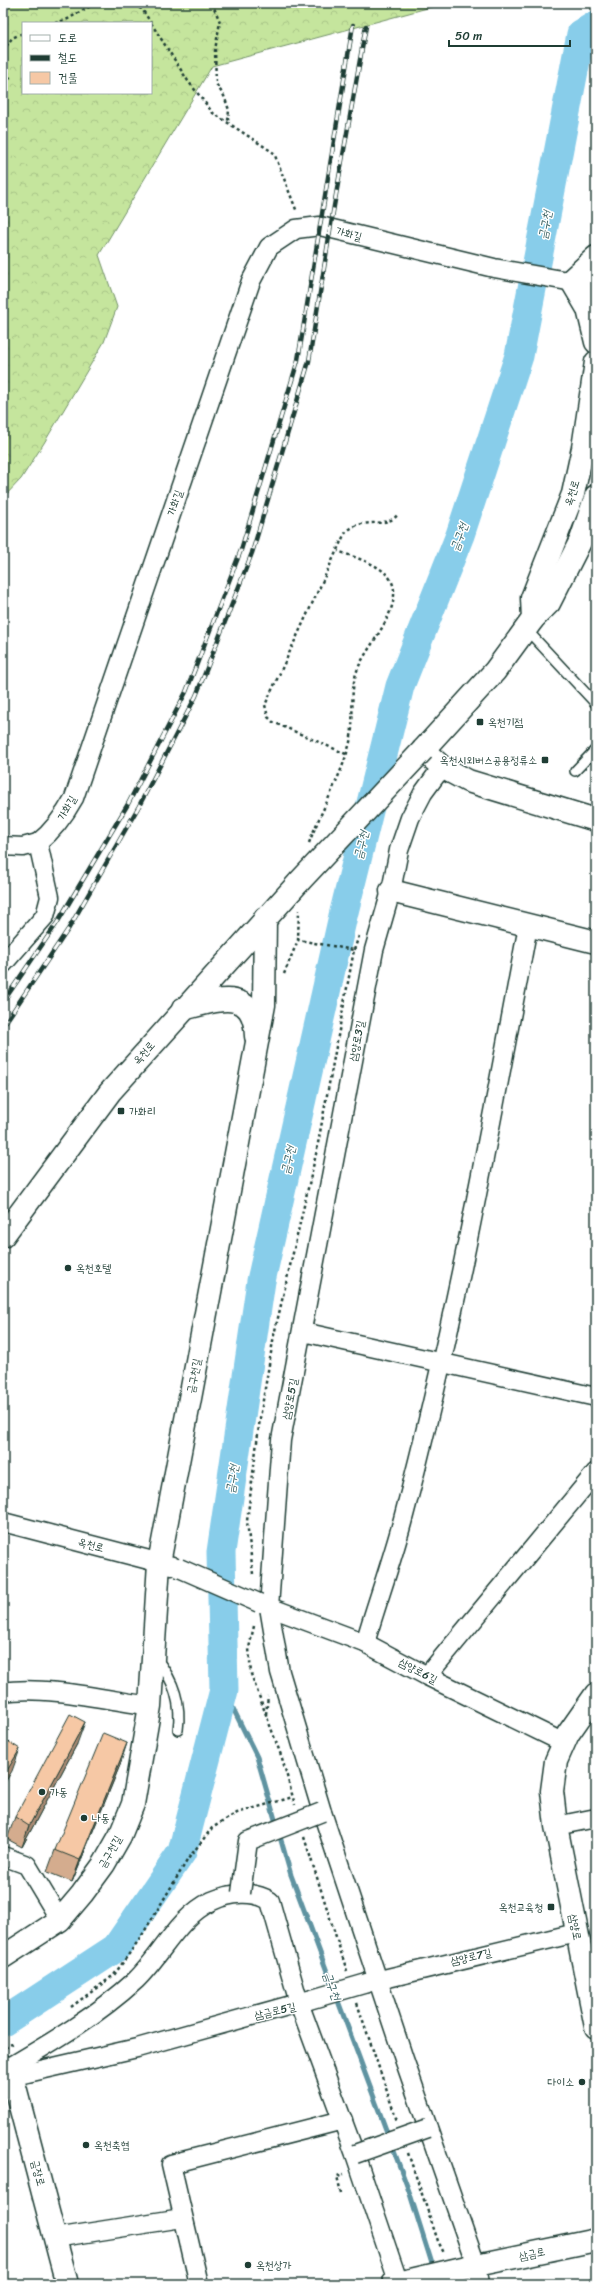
<svg xmlns="http://www.w3.org/2000/svg" width="599" height="2287" font-family="Sriracha,'Poor Story',sans-serif">
	<style>
		.forest { fill: url(#forest-crowns); stroke: #729168; fill-rule: evenodd }
		.lines { fill: none; stroke-linecap: round; stroke-linejoin: round }
		.stream { stroke: #5e93a1; stroke-width: 5 }
		.river { stroke: #88cdea; stroke-width: 29 }
		.lane-casing { stroke: #1f3d34; stroke-width: 12 }
		.street-casing { stroke: #1f3d34; stroke-width: 21 }
		.secondary-casing { stroke: #1f3d34; stroke-width: 25 }
		.primary-casing { stroke: #1f3d34; stroke-width: 25 }
		.path { stroke: #1f3d34; stroke-width: 2.5; stroke-dasharray: 3 3; stroke-linecap: butt }
		.lane { stroke: #fff; stroke-width: 9 }
		.street { stroke: #fff; stroke-width: 18 }
		.secondary { stroke: #fff; stroke-width: 22 }
		.primary { stroke: #fff; stroke-width: 22 }
		.rail-casing { stroke: #1f3d34; stroke-width: 4.5 }
		.rail { stroke: #fff; stroke-width: 3; stroke-dasharray: 9; stroke-linecap: butt }
		.street-bridge-casing { stroke: #1f3d34; stroke-width: 21; stroke-linecap: butt }
		.secondary-bridge-casing { stroke: #1f3d34; stroke-width: 25; stroke-linecap: butt }
		.primary-bridge-casing { stroke: #1f3d34; stroke-width: 25; stroke-linecap: butt }
		.street-bridge { stroke: #fff; stroke-width: 18 }
		.secondary-bridge { stroke: #fff; stroke-width: 22 }
		.primary-bridge { stroke: #fff; stroke-width: 22 }
		.wall { fill: #d4ac8e; stroke: #1f3d34 }
		.shaded-wall { fill: #ac8c74; stroke: #1f3d34 }
		.building { fill: #f6c8a5; stroke: #1f3d34 }
		.poi-dot { fill: #1f3d34; stroke: #fff; stroke-width: 1.5 }
		.labels { text-anchor: middle; dominant-baseline: central; stroke-width: 3; stroke-linejoin: round; paint-order: stroke }
		.street-label { font-size: 11px; fill: #1f3d34; stroke: #fff }
		.poi-label { font-size: 11px; fill: #1f3d34; stroke: #fff; text-anchor: start }
		.water-label { font-size: 12px; font-style: italic; fill: #396162; stroke: #fff }
	</style>
	<defs>
		<pattern id="forest-crowns" width="20" height="18" patternUnits="userSpaceOnUse"><rect width="20" height="18" fill="#c5e59d"/><path d="M2 6a3 3 0 1 1 6 0M12 15a3 3 0 1 1 6 0" fill="none" stroke="#a9c588"/></pattern>
	</defs>
	<rect width="100%" height="100%" fill="#fff"/>
	<filter id="ink" filterUnits="userSpaceOnUse"><feTurbulence type="fractalNoise" baseFrequency=".025" numOctaves="2"/><feDisplacementMap in="SourceGraphic" scale="8" xChannelSelector="R" yChannelSelector="G"/><feConvolveMatrix kernelMatrix="1 2 1 2 8 2 1 2 1" color-interpolation-filters="sRGB"/></filter>
	<g filter="url(#ink)">
		<path class="forest" d="M3,3h443l-234,63 -113,189 18,52 -13,35 -60,101 -23,36 -18,19zM23,23h128v70h-128z"/>
		<g class="lines">
			<path class="stream" d="M224,1690l33,67 34,118 119,319 24,76"/>
			<path class="river" d="M3,2022l113,-74 66,-96 42,-162 -3,-138 40,-271 82,-365 57,-230 60,-151 59,-179 62,-322 15,-9"/>
			<g class="lane-casing">
				<g id="lane">
					<path d="M526,629l70,75"/>
					<path d="M575,771l21,-22"/>
					<path d="M156,1658c17,21 26,45 22,72"/>
				</g>
			</g>
			<g class="street-casing">
				<g id="street">
					<path d="M442,767l-19,26 -13,25 -11,32 -8,41 -17,59 -93,490 -12,167 11,65 42,140 82,247 72,206 3,19"/>
					<path d="M3,846l20,1 15,-4"/>
					<path d="M3,964l42,-48 5,-19 -12,-54c16,-13 26,-27 36,-45l177,-517 18,-34 27,-18 24,-3 174,42 102,18"/>
					<path d="M303,1332l293,65"/>
					<path d="M3,1522l169,44"/>
					<path d="M269,1607l96,36 62,33 137,67"/>
					<path d="M365,1643c12,-41 27,-82 38,-124 52,-195 88,-395 125,-593"/>
					<path d="M427,1676l169,-204"/>
					<path d="M3,1692c40,-7 105,8 147,14"/>
					<path d="M556,1826l40,-8"/>
					<path d="M3,1856l24,9 33,55"/>
					<path d="M367,1983l209,-50"/>
					<path d="M3,2071c46,-27 94,-55 133,-91 26,-25 42,-63 76,-79 18,-8 41,-11 58,0l29,102 56,151 44,130"/>
					<path d="M10,2077l127,-29 172,-48"/>
					<path d="M55,2238l127,-20"/>
					<path d="M199,2284l-28,-120 172,-44"/>
				</g>
			</g>
			<g class="secondary-casing">
				<g id="secondary">
					<path d="M423,750l19,17 26,14 128,39"/>
					<path d="M391,891l205,51"/>
					<path d="M183,1009c35,-9 71,-23 73,27"/>
					<path d="M596,1694l-28,40 -12,27 -4,30 4,35 40,201"/>
					<path d="M3,1957l57,-37 22,-26 22,-30 16,-28 13,-32 17,-98 9,-143 105,-558 1,-87"/>
					<path d="M3,2066l11,17 53,201"/>
					<path d="M467,2267l129,-27"/>
					<path d="M393,2284l18,-4"/>
				</g>
			</g>
			<g class="primary-casing">
				<g id="primary">
					<path d="M596,257l-25,23 17,29 8,33"/>
					<path d="M533,619l-1,-21 41,-104 10,-46 13,-86"/>
					<path d="M423,750l72,-79 38,-52 16,-16 32,-63 15,-44"/>
					<path d="M3,1236l107,-144 189,-210"/>
				</g>
			</g>
			<g class="path">
				<path d="M128,3l14,6 9,14"/>
				<path d="M212,3l8,19 -5,28 1,34 8,12 5,14 -1,11"/>
				<path d="M55,23l13,-4 27,-16"/>
				<path d="M151,23l37,58 25,32 61,40 23,59"/>
				<path d="M3,51l9,-13 11,-5"/>
				<path d="M3,60l7,18 -7,7"/>
				<path d="M346,754l-73,-32 -5,-5 -3,-12 79,-170c15,-21 42,-4 54,-21"/>
				<path d="M309,843c13,-35 32,-65 41,-101 6,-26 -3,-53 10,-78 11,-22 40,-54 33,-79 -6,-20 -38,-27 -55,-34"/>
				<path d="M354,950l6,-17"/>
				<path d="M284,974l14,-34 1,-30"/>
				<path d="M253,1574l-6,-53 13,-103 14,-83 42,-181 38,-204 -56,-10"/>
				<path d="M254,1626l-5,22 2,26 31,84 13,47"/>
				<path d="M266,1714l2,-18"/>
				<path d="M304,1837l43,134"/>
				<path d="M357,2003l40,118"/>
				<path d="M71,2007l43,-32 27,-38 47,-78 24,-31 25,-15 56,-16"/>
				<path d="M5,2048l10,-6"/>
				<path d="M408,2153l30,88 6,12"/>
				<path d="M341,2193l-4,-17 7,-2"/>
			</g>
			<use href="#lane" class="lane"/>
			<use href="#street" class="street"/>
			<use href="#secondary" class="secondary"/>
			<use href="#primary" class="primary"/>
			<g class="rail-casing">
				<g id="rail">
					<path d="M3,1002l54,-79 71,-119 58,-112 55,-142 57,-190 55,-335"/>
					<path d="M3,1026l66,-98 70,-122 57,-110 56,-143 57,-192 25,-155 32,-180"/>
				</g>
			</g>
			<use href="#rail" class="rail"/>
			<g class="street-bridge-casing">
				<g id="street-bridge">
					<path d="M179,1568l80,35"/>
					<path d="M241,1893l7,-52 74,-29"/>
					<path d="M309,2000l58,-17"/>
					<path d="M355,2154l73,-26"/>
				</g>
			</g>
			<g class="secondary-bridge-casing">
				<path id="secondary-bridge" d="M411,2280l56,-13"/>
			</g>
			<g class="primary-bridge-casing">
				<path id="primary-bridge" d="M299,882l124,-132"/>
			</g>
			<use href="#street-bridge" class="street-bridge"/>
			<use href="#secondary-bridge" class="secondary-bridge"/>
			<use href="#primary-bridge" class="primary-bridge"/>
		</g>
		<g class="wall">
			<path d="M77,1744l-55,103 -15,-8 8,-22z"/>
			<path d="M120,1765l-48,117 -25,-10 8,-22z"/>
		</g>
		<g class="shaded-wall">
			<path d="M85,1722l-8,22 -55,103 7,-21z"/>
			<path d="M127,1743l-7,22 -48,117 8,-22z"/>
			<path d="M20,1749l-8,22 -9,15v-9z"/>
		</g>
		<g class="building">
			<path d="M70,1714l15,8 -56,104 -14,-9z"/>
			<path d="M103,1733l24,10 -47,117 -25,-10z"/>
			<path d="M3,1738l17,11 -17,28z"/>
		</g>
	</g>
	<g class="poi-dot">
		<rect x="476" y="718" width="8" height="8" rx="2"/>
		<rect x="541" y="756" width="8" height="8" rx="2"/>
		<rect x="117" y="1107" width="8" height="8" rx="2"/>
		<circle cx="68" cy="1268" r="4"/>
		<circle cx="42" cy="1792" r="4"/>
		<circle cx="84" cy="1818" r="4"/>
		<rect x="547" y="1903" width="8" height="8" rx="2"/>
		<circle cx="582" cy="2082" r="4"/>
		<circle cx="86" cy="2145" r="4"/>
		<circle cx="248" cy="2265" r="4"/>
	</g>
	<g class="labels">
		<g class="street-label">
			<text transform="translate(349 234) rotate(15)">가화길</text>
			<text transform="translate(572 493) rotate(-73)">옥천로</text>
			<text transform="translate(175 503) rotate(-71)">가화길</text>
			<text transform="translate(67 808) rotate(-60)">가화길</text>
			<text transform="translate(357 1041) rotate(-79)">삼양로3길</text>
			<text transform="translate(144 1053) rotate(-49)">옥천로</text>
			<text transform="translate(194 1376) rotate(-79)">금구천길</text>
			<text transform="translate(290 1399) rotate(-79)">삼양로5길</text>
			<text transform="translate(91 1545) rotate(15)">옥천로</text>
			<text transform="translate(418 1671) rotate(28)">삼양로6길</text>
			<text transform="translate(110 1852) rotate(-60)">금구천길</text>
			<text transform="translate(575 1927) rotate(79)">삼양로</text>
			<text transform="translate(471 1957) rotate(-13)">삼양로7길</text>
			<text transform="translate(275 2011) rotate(-13)">삼금로5길</text>
			<text transform="translate(38 2173) rotate(75)">금장로</text>
			<text transform="translate(532 2254) rotate(-12)">삼금로</text>
		</g>
		<g class="poi-label">
			<text x="488" y="722">옥천기점</text>
			<text x="537" y="760" text-anchor="end">옥천시외버스공용정류소</text>
			<text x="129" y="1111">가화리</text>
			<text x="76" y="1268">옥천호텔</text>
			<text x="50" y="1792">가동</text>
			<text x="92" y="1818">나동</text>
			<text x="543" y="1907" text-anchor="end">옥천교육청</text>
			<text x="574" y="2082" text-anchor="end">다이소</text>
			<text x="94" y="2145">옥천축협</text>
			<text x="256" y="2265">옥천상가</text>
		</g>
		<g class="water-label">
			<text transform="translate(545 225) rotate(-79)">금구천</text>
			<text transform="translate(459 537) rotate(-70)">금구천</text>
			<text transform="translate(361 845) rotate(-76)">금구천</text>
			<text transform="translate(288 1160) rotate(-77)">금구천</text>
			<text transform="translate(232 1479) rotate(-81)">금구천</text>
			<text transform="translate(332 1986) rotate(70)">금구천</text>
		</g>
	</g>
	<rect width="599" height="2287" fill="none" stroke="#fff" stroke-width="16"/>
	<rect x="8" y="8" width="583" height="2271" fill="none" stroke="#1f3d34" stroke-width="1.5" filter="url(#ink)"/>
	<rect x="22" y="22" width="130" height="72" fill="#ffffff" stroke="#a5b1ae"/>
	<rect x="30" y="35" width="20" height="6" fill="#ffffff" stroke="#a5b1ae"/>
	<text x="58" y="42" font-size="12" fill="#1f3d34">도로</text>
	<rect x="30" y="55" width="20" height="6" fill="#1f3d34" stroke="#a5b1ae"/>
	<text x="58" y="62" font-size="12" fill="#1f3d34">철도</text>
	<rect x="30" y="72" width="20" height="12" fill="#f6c8a5" stroke="#a5b1ae"/>
	<text x="58" y="82" font-size="12" fill="#1f3d34">건물</text>
	<path d="M449 40v6h121v-6" fill="none" stroke="#1f3d34" stroke-width="2"/>
	<text x="455" y="40" font-size="12" fill="#1f3d34" stroke="#ffffff" stroke-width="3" paint-order="stroke">50 m</text>
</svg>
